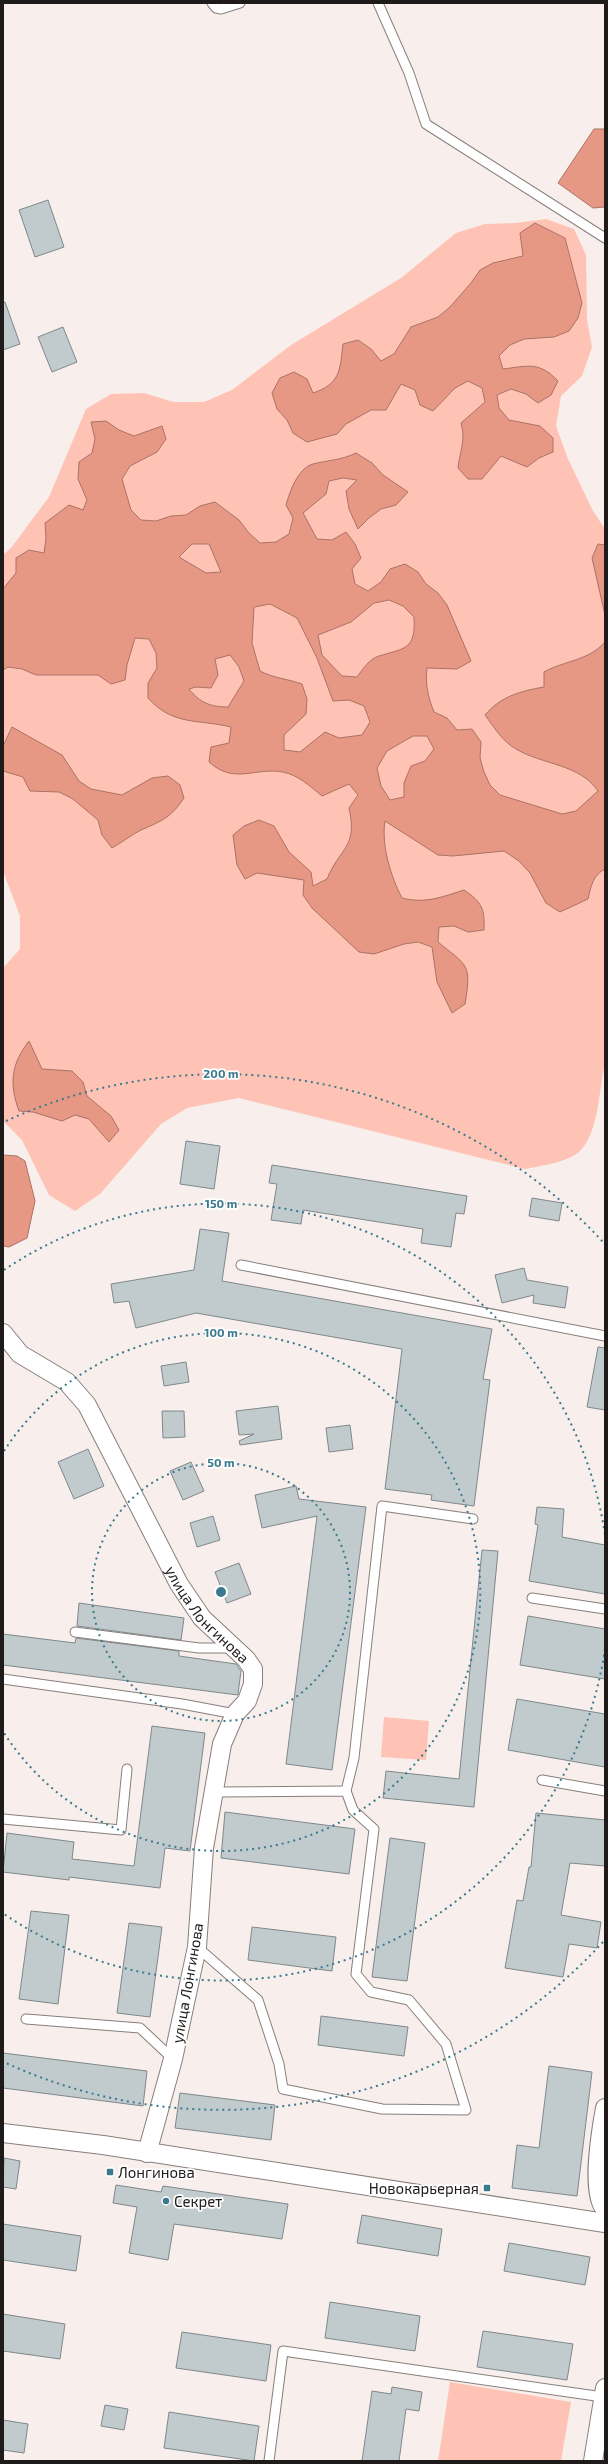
<svg xmlns="http://www.w3.org/2000/svg" width="608" height="2464" font-family="'Exo 2',sans-serif">
	<style>
		.green { fill: #fec3b4 }
		.water { fill: #e79885; stroke: #ab7265; fill-rule: evenodd }
		.building { fill: #c1cbce; stroke: #7f888b }
		.lines { fill: none; stroke-linecap: round; stroke-linejoin: round }
		.service-casing { stroke: #877f7c; stroke-width: 11 }
		.minor-casing { stroke: #877f7c; stroke-width: 20 }
		.service { stroke: #fff; stroke-width: 9 }
		.minor { stroke: #fff; stroke-width: 18 }
		.ring { fill: none; stroke: #3b7a8e; stroke-width: 2; stroke-dasharray: 2 4 }
		.poi-dot { fill: #3b7a8e; stroke: #fff; stroke-width: 1.5 }
		.labels { text-anchor: middle; dominant-baseline: central; stroke-width: 3.5; stroke-linejoin: round; paint-order: stroke }
		.street-label { font-size: 15px; fill: #1e1b1a; stroke: #fff }
		.poi-label { font-size: 15px; fill: #1e1b1a; stroke: #fff; text-anchor: start }
		.centre { fill: #3b7a8e; stroke: #fff; stroke-width: 2 }
		.ring-label { font-size: 12px; text-anchor: middle; font-weight: bold; fill: #3b7a8e; stroke: #fff; stroke-width: 3.5; stroke-linejoin: round; paint-order: stroke }
	</style>
	<rect width="100%" height="100%" fill="#f8eeec"/>
	<g class="green">
		<path d="M546,219l28,10 12,26 1,65 5,27 -10,29 -21,20 -5,30 12,33 25,52 12,18v534c-6,25 -6,69 -25,88 -11,11 -40,15 -55,18l-286,-71 -52,10 -26,16 -61,70 -25,17 -26,-16 -27,-55 -19,-19v-153l17,-19v-33l-17,-45v-316l8,-7 38,-51 37,-88 25,-15 33,-1 30,9h30l28,-12 59,-45 110,-67 55,-45 29,-9 31,-1z"/>
		<path d="M384,1717l45,4 -3,39 -45,-3z"/>
		<path d="M450,2382l121,20 -10,59h-123z"/>
	</g>
	<g class="water">
		<path d="M594,129h11v78l-12,1 -35,-25z"/>
		<path d="M535,223l30,15 17,65 -4,15 -9,13 -15,6 -30,2 -14,6 -11,11 4,13c25,-3 36,-8 55,12l-7,14 -13,8 -12,-9 -15,-5 -14,6 2,13 10,12 31,6 13,12v14l-14,6 -12,9 -26,-11 -19,23h-14l-10,-11c2,-18 8,-27 3,-45l24,-21 -3,-14 -14,-7 -13,7 -22,23 -13,-6 -5,-15 -14,-6 -15,26h-15l-25,14 -9,10 -30,8 -14,-9 -6,-13 -10,-11 -5,-16 8,-15 14,-6 13,7 6,14c27,-9 27,-22 30,-49l15,-4 13,9 10,12 13,-7 17,-27 27,-10 12,-10 21,-24 9,-13 13,-7 30,-7 -3,-23z"/>
		<path d="M106,421l13,9 15,6 28,-10 4,13 -9,13 -27,14 -8,13 9,31 10,10 15,1 15,-5 15,-1 14,-9 15,-4 24,18 10,13 11,10 16,-1 13,-8 4,-16 -7,-13c4,-14 12,-37 27,-41 16,-4 29,-4 43,-11l16,10 11,12 25,17 -12,13 -15,4 -12,9 -11,11 -9,-20 -3,-18 11,-11 -14,-2 -14,3 -3,13 -23,19 14,26 15,1 14,-8 9,12 6,14 -9,11 3,15 13,7 13,-9 9,-13 15,-5 13,8 8,12 12,9 9,12 24,56 -14,8 -30,-1c-2,16 1,29 7,44l13,6 10,12 15,-1 9,13 -1,16 4,14 6,13 10,10 62,19 14,-3 22,-20c-18,-27 -55,-26 -82,-42 -14,-8 -22,-22 -31,-34 16,-19 36,-24 59,-28v-15c22,-12 44,-11 61,-30v227c-12,6 -14,17 -17,30l-28,13 -14,-9 -16,-30 -11,-12 -15,-10 -51,5 -15,-1 -53,-34c-4,24 6,56 17,77 23,6 40,-1 62,-8 18,12 21,19 20,40l-16,2 -14,-6 -15,1 -1,15c29,24 34,21 27,62l-13,9 -15,-31 -5,-35 -14,-5 -14,2 -30,10 -15,-2 -47,-44 -9,-13 1,-15 -47,-7 -12,6 -8,-14 -4,-30 11,-9 15,-6 15,6 15,26 22,20 2,14 14,-7c13,-32 31,-31 22,-71l9,-13 -9,-11 -27,12c-12,-10 -24,-21 -39,-24 -29,-5 -48,13 -74,-10l2,-15 18,-4 2,-16c-33,-8 -58,-1 -83,-29v-15l9,-15 -1,-15 -7,-14 -14,-1 -8,27 -2,15 -14,4 -13,-9h-62l-14,-6 -14,-2 -5,3v-81l13,-16v-15l13,-8 15,3 2,-15 -1,-15 24,-18 14,5 4,-10 -9,-21 1,-17 13,-9 3,-14 -4,-17zM192,544h17l12,28 -15,1 -27,-16zM389,600l14,6 11,11c2,33 -9,31 -35,39 -10,3 -16,13 -22,21l-15,-1 -20,-21 -4,-20 33,-13 23,-19zM270,604l27,14 20,40 16,43 16,-1 15,6 6,16 -8,13 -23,3 -14,-6 -25,20 -16,-2v-15l22,-21 1,-15 -5,-15c-14,-5 -29,-6 -42,-13l-8,-28 2,-36zM230,655l9,12 5,14 -16,26c-17,0 -28,-4 -39,-18l7,-2 15,1 7,-13 -3,-16zM413,736h14l7,13 -9,12 -14,5 -7,17v14l-14,3 -9,-14 -4,-18 10,-17z"/>
		<path d="M598,544l7,1v70l-13,-57z"/>
		<path d="M12,727l50,28 17,26 12,8 31,6 30,-17 16,-2 12,9 4,13c-14,21 -23,23 -45,33 -9,5 -18,12 -27,17l-10,-13 -4,-15 -25,-21 -14,-7 -29,-1 -7,-14 -20,-6v-25z"/>
		<path d="M29,1041l13,28 30,2 11,11 4,14 24,20 8,14 -10,12 -20,-23 -14,-4 -13,6 -29,-9 -14,-1c-10,-27 -8,-47 10,-70z"/>
		<path d="M3,1155l14,1 8,5 10,40 -8,37 -18,9 -6,-1z"/>
	</g>
	<g class="building">
		<path d="M48,200l16,47 -29,10 -16,-47z"/>
		<path d="M3,302h2l15,42 -17,6z"/>
		<path d="M63,327l14,35 -25,10 -14,-35z"/>
		<path d="M186,1141l34,5 -6,43 -34,-5z"/>
		<path d="M272,1165l195,31 -3,18 -8,-1 -5,34 -30,-4 2,-14 -120,-19 -2,14 -30,-4 6,-36 -8,-1z"/>
		<path d="M532,1198l30,5 -3,18 -30,-5z"/>
		<path d="M200,1229l29,4 -7,48 270,48 -9,50 7,1 -16,126 -43,-6 1,-5 -47,-6 17,-140 -206,-36 -60,15 -7,-27 -15,2 -3,-19 83,-14z"/>
		<path d="M524,1268l3,12 41,7 -3,21 -32,-5 1,-8 -32,8 -7,-28z"/>
		<path d="M598,1347l7,1v62l-18,-3z"/>
		<path d="M186,1362l3,20 -25,4 -3,-20z"/>
		<path d="M278,1406l4,33 -42,6 -1,-4 15,-7 -15,1 -3,-24z"/>
		<path d="M162,1411h22l1,26 -22,1z"/>
		<path d="M350,1425l3,24 -24,3 -3,-24z"/>
		<path d="M88,1449l16,37 -30,13 -16,-37z"/>
		<path d="M191,1462l13,29 -21,9 -13,-29z"/>
		<path d="M296,1486l3,13 67,8 -34,263 -46,-6 31,-248 -55,12 -7,-33z"/>
		<path d="M537,1507l27,2 -2,28 43,8v49l-76,-13 9,-56 -3,-1z"/>
		<path d="M213,1516l7,24 -23,7 -7,-24z"/>
		<path d="M482,1550l16,1 -24,256 -91,-9 3,-27 73,8z"/>
		<path d="M239,1563l12,31 -24,9 -12,-31z"/>
		<path d="M79,1603l105,15 -3,22 -104,-14z"/>
		<path d="M528,1616l77,13v50l-85,-14z"/>
		<path d="M3,1634l72,9 1,-5 103,13v5l57,8 5,7 -3,23v1l-235,-30z"/>
		<path d="M517,1699l88,15v53l-97,-17z"/>
		<path d="M152,1726l53,7 -15,118 -25,-3 -5,40 -91,-11v3l-66,-8 4,-39 67,9 -2,17 62,7z"/>
		<path d="M225,1812l130,17 -6,45 -128,-16z"/>
		<path d="M536,1813l69,7v46l-35,-3 -9,52 40,7 -4,26 -28,-4 -6,33 -58,-9 12,-68 6,1 6,-34h2z"/>
		<path d="M390,1838l35,5 -18,138 -35,-4z"/>
		<path d="M31,1911l38,4 -11,89 -39,-5z"/>
		<path d="M129,1923l33,4 -12,90 -33,-4z"/>
		<path d="M252,1927l84,10 -4,34 -84,-11z"/>
		<path d="M321,2016l87,11 -4,29 -86,-11z"/>
		<path d="M3,2053l144,18 -4,35 -140,-18z"/>
		<path d="M549,2066l43,6 -15,124 -65,-8 5,-43 22,3z"/>
		<path d="M180,2093l95,12 -4,35 -96,-12z"/>
		<path d="M4,2158l16,3 -4,28 -13,-2z"/>
		<path d="M116,2185l45,7 2,-6 125,18 -6,35 -108,-15 -6,36 -39,-7 8,-46 -24,-4z"/>
		<path d="M362,2215l80,14 -4,27 -81,-13z"/>
		<path d="M3,2224l78,12 -5,35 -73,-11z"/>
		<path d="M509,2243l81,14 -5,28 -81,-14z"/>
		<path d="M330,2302l90,14 -5,35 -90,-13z"/>
		<path d="M3,2314l62,10 -5,35 -57,-8z"/>
		<path d="M483,2331l90,13 -6,36 -90,-13z"/>
		<path d="M182,2332l89,13 -5,36 -90,-13z"/>
		<path d="M392,2387l30,5 -3,19 -13,-2 -7,52h-37l10,-70 19,3z"/>
		<path d="M105,2405l23,4 -4,21 -23,-4z"/>
		<path d="M169,2412l90,14 -5,35 -90,-13z"/>
		<path d="M3,2420l25,4 -4,29 -21,-3z"/>
	</g>
	<g class="lines">
		<g class="service-casing">
			<g id="service">
				<path d="M212,3l4,5 5,1 19,-6"/>
				<path d="M378,3l31,70 17,51 179,114"/>
				<path d="M241,1265l364,71"/>
				<path d="M532,1598l73,11"/>
				<path d="M75,1632l124,16h34"/>
				<path d="M3,1679l179,25 53,10"/>
				<path d="M542,1780l63,11"/>
				<path d="M346,1791l8,-33 28,-252 91,13"/>
				<path d="M3,1819l118,11 6,-61"/>
				<path d="M197,1947l61,53 21,64 4,25 99,20 84,1 -20,-66 -37,-44 -38,-8 -15,-18 18,-145 -21,-19 -7,-19 -132,1"/>
				<path d="M26,2019l114,9 33,31"/>
				<path d="M269,2461l14,-110 320,46"/>
			</g>
		</g>
		<g class="minor-casing">
			<g id="minor">
				<path id="s1" d="M3,1333l17,21 47,28 20,23 92,179 23,34 44,41 7,10v15l-6,17 -12,13 -13,30 -18,104 -7,99 -24,112 -26,94"/>
				<path d="M605,2108c-4,22 -15,85 0,101"/>
				<path d="M3,2133l100,12 502,78"/>
				<path d="M593,2461l12,-73"/>
			</g>
		</g>
		<use href="#service" class="service"/>
		<use href="#minor" class="minor"/>
	</g>
	<g class="ring">
		<circle cx="221" cy="1592" r="129"/>
		<path d="M4 1451A259 259 0 1 1 4 1733"/>
		<path d="M605 1649A388 388 0 0 1 4 1914M4 1270A388 388 0 0 1 605 1535"/>
		<path d="M603 1942A518 518 0 0 1 6 2063M6 1121A518 518 0 0 1 603 1242"/>
	</g>
	<g class="poi-dot">
		<rect x="106" y="2168" width="8" height="8" rx="2"/>
		<rect x="483" y="2184" width="8" height="8" rx="2"/>
		<circle cx="166" cy="2201" r="4"/>
	</g>
	<g class="labels">
		<g class="street-label">
			<text stroke="none"><textPath href="#s1" startOffset="355">улица Лонгинова</textPath></text>
			<text transform="translate(187 1983) rotate(-80)">улица Лонгинова</text>
		</g>
		<g class="poi-label">
			<text x="118" y="2172">Лонгинова</text>
			<text x="479" y="2188" text-anchor="end">Новокарьерная</text>
			<text x="174" y="2201">Секрет</text>
		</g>
	</g>
	<circle cx="221" cy="1592" r="6" class="centre"/>
	<g class="ring-label">
		<text x="221" y="1078">200 m</text>
		<text x="221" y="1208">150 m</text>
		<text x="221" y="1337">100 m</text>
		<text x="221" y="1467">50 m</text>
	</g>
	<rect width="608" height="2464" fill="none" stroke="#1e1b1a" stroke-width="8"/>
</svg>
